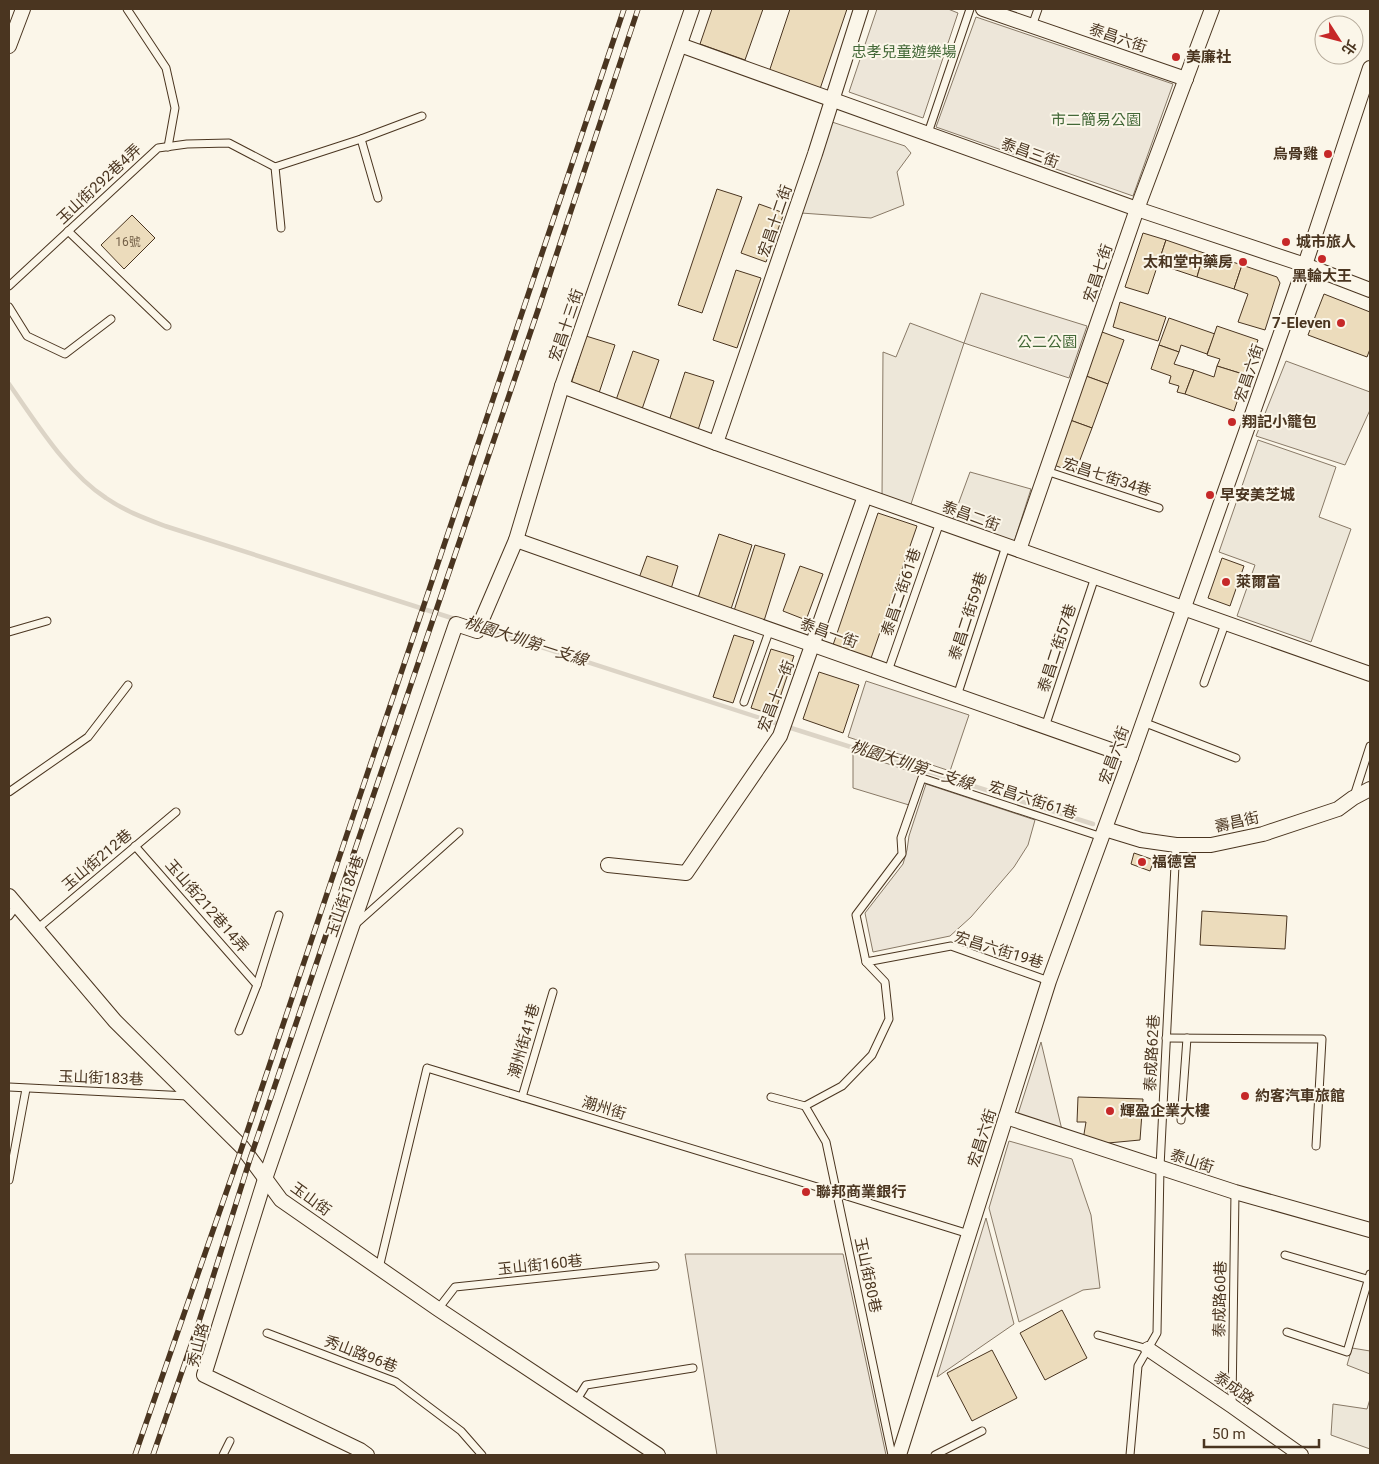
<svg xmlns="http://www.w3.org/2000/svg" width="1379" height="1464" font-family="Roboto,'Noto Sans TC',sans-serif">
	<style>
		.green { fill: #ede6d9; stroke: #887966 }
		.parking { fill: #ede7d9; stroke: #887966 }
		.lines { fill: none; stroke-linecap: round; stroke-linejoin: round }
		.stream { stroke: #dcd4c6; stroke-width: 4.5 }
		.building { fill: #ecdcbc; stroke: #4a3520 }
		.service-casing { stroke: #4a3520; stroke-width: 9 }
		.minor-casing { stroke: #4a3520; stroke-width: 16 }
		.service { stroke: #fbf6e9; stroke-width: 7 }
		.minor { stroke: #fbf6e9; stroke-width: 14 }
		.rail-casing { stroke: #4a3520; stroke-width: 5.5 }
		.rail { stroke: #fbf6e9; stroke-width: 4; stroke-dasharray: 11; stroke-linecap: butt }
		.poi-dot { fill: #c62828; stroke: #fbf6e9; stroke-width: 2 }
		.labels { text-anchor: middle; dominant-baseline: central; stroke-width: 4; stroke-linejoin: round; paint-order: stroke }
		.number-label { font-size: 12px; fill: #725f47 }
		.street-label { font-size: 15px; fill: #4a3520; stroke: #fbf6e9 }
		.park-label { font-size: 15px; fill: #436837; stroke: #fbf6e9 }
		.poi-label { font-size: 15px; font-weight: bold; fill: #4a3520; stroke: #fbf6e9; text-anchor: start }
		.water-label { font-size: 16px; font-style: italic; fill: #4a3520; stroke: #fbf6e9 }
	</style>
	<rect width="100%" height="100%" fill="#fbf6e9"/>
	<g class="green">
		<path d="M877,9h71l10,4 -35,105 -74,-26z"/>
		<path d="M976,17l197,67 -40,112 -197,-69z"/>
		<path d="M981,293l106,33 -18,52 -105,-35z"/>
		<path d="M1286,361l84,31v18l-25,55 -89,-29z"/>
		<path d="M866,681l103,34 -19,56 -102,-34z"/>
		<path d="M853,752l68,23 -12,30 -56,-17z"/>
		<path d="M926,784l109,36 -7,25 -14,22 -43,50 -21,19 -77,16 -8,-39 38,-49 4,-14 2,-14z"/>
		<path d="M1041,1042l21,88 -44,-16z"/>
		<path d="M1009,1141l63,18 19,56 9,73 -17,2 -64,32 -30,-114z"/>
		<path d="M986,1218l28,106 -77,53z"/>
		<path d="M685,1254h158l43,201h-169z"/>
	</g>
	<g class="parking">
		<path d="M832,122l73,24 6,7 -14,19 7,33 -33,13 -70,-5z"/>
		<path d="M910,323l54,20 -54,164 -28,-10 1,-145 13,5z"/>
		<path d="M1258,440l78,27 -17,50 32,12 -40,113 -74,-26 18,-51 -36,-13z"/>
		<path d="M970,472l61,17 -17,53 -62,-21z"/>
		<path d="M1352,1348l18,3v23l-23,-9z"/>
		<path d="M1370,1399v50l-39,-14 2,-31 34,5z"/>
	</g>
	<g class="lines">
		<g class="stream">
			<path d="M9,384c27,38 58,89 97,114 19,13 38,20 59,28l293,94"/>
			<path d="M479,627l312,101 302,96"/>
		</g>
	</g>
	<g class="building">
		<path d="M712,9h51l-18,51 -45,-16z"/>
		<path d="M790,9h57l-27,80 -51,-17z"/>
		<path d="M717,189l25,8 -40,116 -24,-8z"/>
		<path d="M759,204l25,9 -18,49 -25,-9z"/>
		<path d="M132,215l23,23 -31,31 -23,-24z"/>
		<path d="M1143,233l23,7 -18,54 -23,-7z"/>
		<path d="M1166,240l38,13 -7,24 -39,-13z"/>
		<path d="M1204,253l38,12 -8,24 -37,-12z"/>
		<path d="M1242,265l35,12 3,6 -15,47 -27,-8 10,-28 -14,-5z"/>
		<path d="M736,270l25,8 -24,70 -24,-8z"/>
		<path d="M1324,294l46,18v37l-3,8 -59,-22z"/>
		<path d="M1120,302l46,15 -8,24 -45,-14z"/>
		<path d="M1169,318l46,16 -8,20 -26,-9 -2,7 -20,-7z"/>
		<path d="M1217,326l41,14 -12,35 -29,-9 3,-7 -13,-4z"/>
		<path d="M1102,332l22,8 -16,44 -22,-8z"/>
		<path d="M586,336l29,9 -16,48 -28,-9z"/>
		<path d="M1159,345l20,7 -5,12 20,6 -9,24 -8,-2 2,-6 -10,-3 2,-7 -20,-7z"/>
		<path d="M633,351l26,9 -18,52 -26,-9z"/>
		<path d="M1217,366l29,9 -12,36 -49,-17 9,-24 20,7z"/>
		<path d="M685,372l29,9 -16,49 -29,-9z"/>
		<path d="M1086,376l22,8 -16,44 -22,-8z"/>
		<path d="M1070,420l22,8 -17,45 -21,-8z"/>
		<path d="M878,513l39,13 -47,135 -38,-13z"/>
		<path d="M719,534l33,11 -22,67 -33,-11z"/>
		<path d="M755,545l30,9 -22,70 -30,-10z"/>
		<path d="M647,556l31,10 -7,23 -32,-11z"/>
		<path d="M1222,558l22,8 -14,40 -22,-8z"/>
		<path d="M800,566l23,8 -17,46 -23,-9z"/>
		<path d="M734,635l20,6 -21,62 -20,-6z"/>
		<path d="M771,649l23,7 -20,59 -23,-7z"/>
		<path d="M819,672l40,13 -16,48 -40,-14z"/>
		<path d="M1134,853l20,7 -4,11 -19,-7z"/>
		<path d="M1202,911l85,5 -2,33 -85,-4z"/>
		<path d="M1078,1097l65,2 -3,41 -32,3 -25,-3 3,-18h-9z"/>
		<path d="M1062,1310l25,48 -42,22 -25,-47z"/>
		<path d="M992,1350l25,48 -45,23 -25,-48z"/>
	</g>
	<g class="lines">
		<g class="service-casing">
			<g id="service">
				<path d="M127,9l39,59 9,40 -7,39"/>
				<path d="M1032,26l6,-17"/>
				<path d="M928,133l42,-124"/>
				<path d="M361,139l17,59"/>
				<path d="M275,167l6,61"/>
				<path d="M68,231l99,95"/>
				<path d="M9,286l149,-138 29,-4 42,-1 46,24 86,-28 61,-23"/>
				<path d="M9,307l18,29 38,18 46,-35"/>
				<path d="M1046,471l113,37"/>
				<path d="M9,632l38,-11"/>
				<path d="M888,671l52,-149"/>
				<path d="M1204,683l21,-59"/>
				<path d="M957,696l49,-150"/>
				<path d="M744,702l26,-73"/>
				<path d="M1143,722l93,36"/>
				<path d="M1045,727l50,-150"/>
				<path d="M9,792l79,-55 40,-52"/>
				<path d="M1354,796l16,-50"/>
				<path d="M135,846l122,139"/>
				<path d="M9,916l8,-11"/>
				<path d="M357,923l102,-91"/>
				<path d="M37,929l139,-117"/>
				<path d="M866,962l-10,-47 46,-61 -1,-16 21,-60 180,59"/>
				<path d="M239,1031l18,-46 22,-70"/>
				<path d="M1166,1038l156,1 -6,107"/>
				<path d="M9,1087l179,9"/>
				<path d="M522,1097l31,-105"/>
				<path d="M771,1097l34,9 37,-20 30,-31 17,-36 -4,-37 -19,-20 85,-16 98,35"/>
				<path d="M805,1106l21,36 66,313"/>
				<path d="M1181,1120l6,-82"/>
				<path d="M9,1180l17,-91"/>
				<path d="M1285,1255l85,25"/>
				<path d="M379,1268l48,-200 410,125 132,41"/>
				<path d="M438,1309l17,-22 200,-21"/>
				<path d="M1287,1332l60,20 23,-78"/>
				<path d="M267,1333l129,49 65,49 21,24"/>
				<path d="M1098,1335l50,14"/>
				<path d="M576,1401l10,-16 107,-17"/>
				<path d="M1232,1406l3,-214"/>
				<path d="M223,1455l7,-14"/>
				<path d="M935,1455l47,-24"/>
				<path d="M1130,1455l8,-89 19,-33 3,-166 16,-322"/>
			</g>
		</g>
		<g class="minor-casing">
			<g id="minor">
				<path d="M983,9l203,70"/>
				<path d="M680,45l457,164 168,56 65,25"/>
				<path d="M9,46l14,-37"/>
				<path d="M562,386l154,57 654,231"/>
				<path d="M716,443l99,-289 46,-145"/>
				<path d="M516,540l615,217"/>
				<path d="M1019,550l118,-341 75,-200"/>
				<path d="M1105,829l36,11 35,5h35l52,-11 75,-25 15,-11 17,-9"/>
				<path d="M608,865l78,8 94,-137 85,-240"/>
				<path d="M9,896l106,125 127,126 39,53 157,109 220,146"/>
				<path d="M1006,1117l229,75 135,38"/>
				<path d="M1148,1349l84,57 69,49"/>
				<path d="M367,1455l-7,-5 -156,-75 61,-196 182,-529 9,-26 21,7 39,-91 46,-154 130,-377"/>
				<path d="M899,1455l150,-474 82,-224 174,-492 65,-197"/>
			</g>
		</g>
		<use href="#service" class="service"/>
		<use href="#minor" class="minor"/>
		<g class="rail-casing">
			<g id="rail">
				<path d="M135,1455l107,-308 382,-1138"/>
				<path d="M153,1455l43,-124 54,-172 288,-849 100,-301"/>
			</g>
		</g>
		<use href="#rail" class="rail"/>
	</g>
	<g class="poi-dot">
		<circle cx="1176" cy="57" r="5"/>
		<circle cx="1328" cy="154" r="5"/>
		<circle cx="1286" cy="242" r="5"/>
		<circle cx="1322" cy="259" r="5"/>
		<circle cx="1243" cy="262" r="5"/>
		<circle cx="1341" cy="323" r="5"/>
		<circle cx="1232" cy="422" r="5"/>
		<circle cx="1210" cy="495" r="5"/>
		<circle cx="1226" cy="582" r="5"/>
		<circle cx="1142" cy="862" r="5"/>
		<circle cx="1245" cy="1096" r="5"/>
		<circle cx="1110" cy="1111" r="5"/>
		<circle cx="806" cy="1192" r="5"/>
	</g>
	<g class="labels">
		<g class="number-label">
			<text x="128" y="242">16號</text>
		</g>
		<g class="street-label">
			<text transform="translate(1118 38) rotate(19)">泰昌六街</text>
			<text transform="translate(1030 153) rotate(20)">泰昌三街</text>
			<text transform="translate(99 184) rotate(-43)">玉山街292巷4弄</text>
			<text transform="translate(775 221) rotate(-71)">宏昌十二街</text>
			<text transform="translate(1098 273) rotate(-71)">宏昌七街</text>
			<text transform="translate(566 325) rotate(-71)">宏昌十三街</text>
			<text transform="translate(1249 373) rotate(-71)">宏昌六街</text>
			<text transform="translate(1107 477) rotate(18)">宏昌七街34巷</text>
			<text transform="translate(971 516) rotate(20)">泰昌二街</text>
			<text transform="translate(901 592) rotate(-71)">泰昌二街61巷</text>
			<text transform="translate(968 616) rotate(-72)">泰昌二街59巷</text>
			<text transform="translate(829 633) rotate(20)">泰昌一街</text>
			<text transform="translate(1057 648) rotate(-72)">泰昌二街57巷</text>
			<text transform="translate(776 696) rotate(-69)">宏昌十一街</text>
			<text transform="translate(1114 755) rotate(-70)">宏昌六街</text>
			<text transform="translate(1033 800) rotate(18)">宏昌六街61巷</text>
			<text transform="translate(1237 822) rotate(-13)">壽昌街</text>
			<text transform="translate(97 860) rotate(-40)">玉山街212巷</text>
			<text transform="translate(345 896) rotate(-71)">玉山街184巷</text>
			<text transform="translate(207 906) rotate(49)">玉山街212巷14弄</text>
			<text transform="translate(999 950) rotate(17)">宏昌六街19巷</text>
			<text transform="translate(524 1041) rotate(-74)">潮州街41巷</text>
			<text transform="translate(1152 1053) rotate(-87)">泰成路62巷</text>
			<text transform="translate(101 1078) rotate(2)">玉山街183巷</text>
			<text transform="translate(604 1108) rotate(17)">潮州街</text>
			<text transform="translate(982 1138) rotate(-72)">宏昌六街</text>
			<text transform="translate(1192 1161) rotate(18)">泰山街</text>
			<text transform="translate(311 1199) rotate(36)">玉山街</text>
			<text transform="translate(540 1265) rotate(-6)">玉山街160巷</text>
			<text transform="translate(868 1275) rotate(78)">玉山街80巷</text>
			<text transform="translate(1220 1299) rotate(-89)">泰成路60巷</text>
			<text transform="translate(198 1345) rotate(-76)">秀山路</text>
			<text transform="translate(361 1354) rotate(21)">秀山路96巷</text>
			<text transform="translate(1234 1388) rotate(35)">泰成路</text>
		</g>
		<g class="park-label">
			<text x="904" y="52">忠孝兒童遊樂場</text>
			<text x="1096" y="120">市二簡易公園</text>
			<text x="1047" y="342">公二公園</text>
		</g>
		<g class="poi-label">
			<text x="1186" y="57">美廉社</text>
			<text x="1318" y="154" text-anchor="end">烏骨雞</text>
			<text x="1296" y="242">城市旅人</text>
			<text x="1233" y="262" text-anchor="end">太和堂中藥房</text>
			<text x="1322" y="276" text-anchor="middle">黑輪大王</text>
			<text x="1331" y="323" text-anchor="end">7-Eleven</text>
			<text x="1242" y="422">翔記小籠包</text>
			<text x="1220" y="495">早安美芝城</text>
			<text x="1236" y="582">萊爾富</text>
			<text x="1152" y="862">福德宮</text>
			<text x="1255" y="1096">約客汽車旅館</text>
			<text x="1120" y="1111">輝盈企業大樓</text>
			<text x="816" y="1192">聯邦商業銀行</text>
		</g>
		<g class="water-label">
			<text transform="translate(526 641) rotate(18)">桃園大圳第一支線</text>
			<text transform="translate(912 765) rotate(18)">桃園大圳第一支線</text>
		</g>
	</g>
	<rect width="1379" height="1464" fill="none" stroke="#4a3520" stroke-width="20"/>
	<g transform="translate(1339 40) rotate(126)"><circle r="24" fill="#fbf6e9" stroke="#b4a999"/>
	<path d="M0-4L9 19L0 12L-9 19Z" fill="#c62828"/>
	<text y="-8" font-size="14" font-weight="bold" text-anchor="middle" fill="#4a3520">北</text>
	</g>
	<path d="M1204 1439v8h115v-8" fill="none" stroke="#4a3520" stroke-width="2.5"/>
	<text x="1212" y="1439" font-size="15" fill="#4a3520" stroke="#fbf6e9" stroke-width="4" paint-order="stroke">50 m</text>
</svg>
